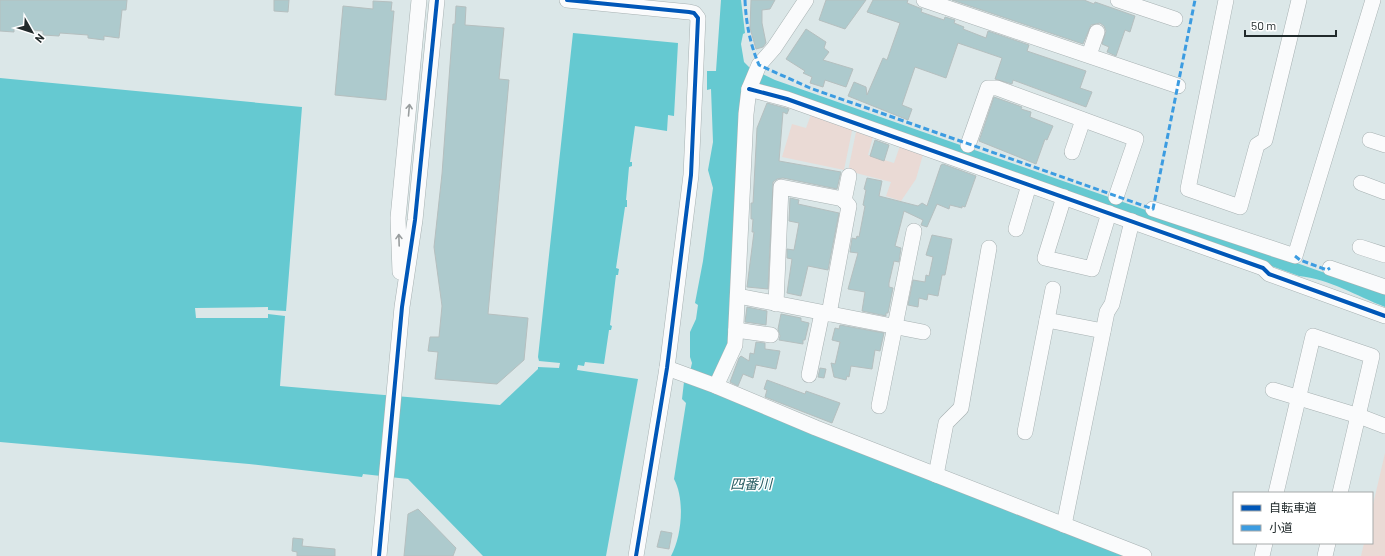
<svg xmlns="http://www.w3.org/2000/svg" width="1385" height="556" font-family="Barlow,'Noto Sans JP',sans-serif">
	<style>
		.green { fill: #eadad5 }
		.water { fill: #65c9d1 }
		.building { fill: #adcacd; stroke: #b5bfbf }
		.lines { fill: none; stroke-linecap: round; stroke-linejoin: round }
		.minor-casing { stroke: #a7b1b2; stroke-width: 16 }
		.minor { stroke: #fafbfc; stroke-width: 15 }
		.quiet { stroke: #3c9ce1; stroke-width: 3; stroke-dasharray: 6 3; stroke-linecap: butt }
		.cycleway-casing { stroke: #fff; stroke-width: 6 }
		.cycleway { stroke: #0057b8; stroke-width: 4 }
		.oneway { stroke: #989d9e }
		.labels { text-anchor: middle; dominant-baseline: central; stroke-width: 3; stroke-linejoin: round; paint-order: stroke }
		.water-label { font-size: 14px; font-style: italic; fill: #265c61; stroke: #fff }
	</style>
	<rect width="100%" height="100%" fill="#dbe7e8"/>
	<g class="green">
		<path d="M812,112l41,14 -9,44 -62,-13 10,-33 14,4z"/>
		<path d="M857,127l17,6 -6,22 26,8 7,-20 23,8 -8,28 -15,22 -15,-5 5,-14 -43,-11z"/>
		<path d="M1385,453v103h-24l3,-13h8v-34z"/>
	</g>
	<g class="water">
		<path d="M721,0h20l4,33 -2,1 -2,10 3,18 6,6 25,12 610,214v13c-28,-11 -56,-28 -86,-31l-142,-51 -411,-140 -14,262 -23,41 417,168h-455c11,-20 14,-57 3,-77l12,-76 -4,-4 2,-17 4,-2 4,-17 -2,-6v-25l6,-13 2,-14 -3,-2 8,-42 10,-73 -5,-18 5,-28 -2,-53 -4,1v-19h9z"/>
		<path d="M573,33l105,10 -4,73 -6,-1 -1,16 -32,-5 -5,36h2v4l-3,1 -3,33h1v7h-2l-9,61 3,1 -1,6h-2l-6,50 2,1 -1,4h-2l-5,34 -19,-2 -1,4 -6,-1 -1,5 61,9 -32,177h-123l-75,-77 -45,-5 -1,3 -113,-13 -249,-22v-364l302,29 -16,204 -18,-1v-3l-73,1 1,10h72v-4l17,2 -5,70 220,19 38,-36v-2l21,1 1,-5 -21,-2 -1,-4z"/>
	</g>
	<g class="building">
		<path d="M0,0h127l-1,10h-4l-3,28 -15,-2v4l-16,-2v-3l-28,-2 -1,3 -16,-1v-4l-29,-3v4l-14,-1z"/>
		<path d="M274,0h15l-1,12 -14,-1z"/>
		<path d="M751,0h24l-5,9 -8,1v13l4,20 -3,4 -7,2 -6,-21z"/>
		<path d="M826,0h40l-21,29 -26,-9z"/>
		<path d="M873,0h35l-1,3 15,6 -1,3 23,8 1,-3 10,3 -1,3 10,4 -1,2 23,9 2,-7 41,14 -2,6 59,20 -6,17 12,4 -6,15 -73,-27 -1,4 -17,-5 7,-21 -44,-15 -12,35 -31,-11 -13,38 10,4 -4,11 -60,-24 6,-14 12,5 1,8 16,-37 4,2 13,-37 -33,-11z"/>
		<path d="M952,0h132l10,4 1,-2 40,14 -5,16 -5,-2 -9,26 -9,-4 2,-5 -7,-3 4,-13 -2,-5 -4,-3 -9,2 -8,19z"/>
		<path d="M373,1l19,1 -1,9h3l-8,89 -51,-5 8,-89 30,3z"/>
		<path d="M456,6l10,1 -1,18 39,3 -5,51 10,1 -21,234 40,4 -4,42 -27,24 -62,-5 3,-27 -10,-1 2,-14h9l3,-31 -8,-59 8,-73 11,-150h2z"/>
		<path d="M806,29l20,13 -2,6 5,4 -6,8 30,9 -7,18 -21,-7 -2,7 -13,-4 2,-6 -9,-4 2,-2 -19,-12z"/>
		<path d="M994,97l28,10 -1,2 10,3 -1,5 23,9 -6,14 -2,-1 -9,25 -57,-23z"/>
		<path d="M767,103l22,6 -2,5 -4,-2 -4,49 62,11 -4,17 -54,-11 -6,1 -4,3 -5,107 -21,-2 7,-55h-2l1,-13h-2v-16h2l4,-75z"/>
		<path d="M875,140l14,5 -5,16 -14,-5z"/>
		<path d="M943,164l33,12 -11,31 -3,-1v2l-12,-3 -1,4 -12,-5 -10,23 -6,-2 2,-5 -19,-9 -9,35 6,2 -2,14 -5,-1 -5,22v4l4,1 -5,25h-2v3l-24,-5 3,-19 -17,-3 10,-36 -8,-1 2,-14 4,1 1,-3 2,1 6,-31 -2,-1 3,-15 -2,-1 3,-11 15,3 -3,15 39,10 4,-3 5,3 14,-41z"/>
		<path d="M790,198l9,2 -1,4 41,9 -11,57 -20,-4 -7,30 -14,-3 5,-34 -5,-1v-9l7,1 5,-27 -10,-2z"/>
		<path d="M932,235l20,4 -7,36h-3l-4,21 -10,-2 -1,6 -8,-2 -1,9 -10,-2 5,-25 12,2 1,-7 3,1 4,-19 -7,-2z"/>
		<path d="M747,307l20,4 -1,14 -21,-3z"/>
		<path d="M781,314l20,4v3l8,2 -4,17h-2v4l-24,-4 1,-4 -2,-7z"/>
		<path d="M840,325l44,8 -4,18 -5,-1 -3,19 -21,-3 -2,11 -2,-1 -1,4 -12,-3 -3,-14 4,1 5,-22 -8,-2 3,-12 4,1z"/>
		<path d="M756,342l9,1v6l15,2 -4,18 -20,-4 -3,13 -10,-4 -5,12 -8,-4 9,-24 2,-2 8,5 1,-8 4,1z"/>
		<path d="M820,368l6,1 -2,9 -6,-1z"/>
		<path d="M767,380l38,14 1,-3 34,12 -8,20 -67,-26 2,-7 -3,-1z"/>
		<path d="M418,509l38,39 -3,8h-49l4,-42z"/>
		<path d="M661,531l11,2 -3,16 -12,-2z"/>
		<path d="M293,538l10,1 -1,7 33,3v7h-38v-4l-5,-1z"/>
	</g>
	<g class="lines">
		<g class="minor-casing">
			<g id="minor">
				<path d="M567,0l122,12 5,1 4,5 -7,157 -24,193 -31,188"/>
				<path d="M924,0l254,86"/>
				<path d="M1118,0l57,19"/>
				<path d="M1226,0l-38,189 52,18 17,-62 8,-5 34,-140"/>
				<path d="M1089,55l8,-23"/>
				<path d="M749,89l38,10 476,169 6,6 116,42"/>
				<path d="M1370,140l15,5"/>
				<path d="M968,145l20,-57h9l139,51 -20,58"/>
				<path d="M1072,152l11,-32"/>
				<path d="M1361,183l24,9"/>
				<path d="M1064,197l-19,61 47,11 17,-56"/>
				<path d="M844,201l5,-25"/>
				<path d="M1153,209l142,47 78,-256"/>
				<path d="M1016,229l13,-44"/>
				<path d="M1360,247l25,8"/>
				<path d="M1330,268l55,19"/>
				<path d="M400,272l-2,-54 21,-218"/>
				<path d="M738,296l185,36"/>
				<path d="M776,304l5,-117 62,12 6,7 -20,108"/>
				<path d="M1047,320l56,11"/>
				<path d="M736,330l35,5"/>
				<path d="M667,368l49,18 100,42 328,128"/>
				<path d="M809,375l13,-62"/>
				<path d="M716,386l19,-41 11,-231 3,-25 10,-24 15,-17 32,-48"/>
				<path d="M1273,390l86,26 26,10"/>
				<path d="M879,406l35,-175"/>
				<path d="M1025,432l28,-143"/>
				<path d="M936,475l10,-52 15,-15 28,-160"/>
				<path d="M1276,493l37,-157 59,20 -32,137"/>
				<path d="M1064,525l43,-213 5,-8 20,-83"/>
				<path d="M379,556l23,-249 13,-87 22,-220"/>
				<path d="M1262,556l3,-13"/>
				<path d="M1325,556l3,-13"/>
			</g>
		</g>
		<use href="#minor" class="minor"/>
		<g class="quiet">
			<path d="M745,0c1,23 5,44 14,65l51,23 343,121 42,-209"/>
			<path d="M1295,256l5,4 27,10 3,-2"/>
		</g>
		<g class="cycleway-casing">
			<g id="cycleway">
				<path d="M567,0l122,12 5,1 4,5 -7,157 -24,193 -31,188"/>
				<path d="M749,89l38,10 476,169 6,6 116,42"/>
				<path d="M379,556l23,-249 13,-87 22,-220"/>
			</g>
		</g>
		<use href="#cycleway" class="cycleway"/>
	</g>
	<defs><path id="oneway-shaft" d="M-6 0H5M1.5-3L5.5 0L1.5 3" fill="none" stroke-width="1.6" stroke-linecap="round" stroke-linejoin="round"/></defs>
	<g class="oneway">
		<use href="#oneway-shaft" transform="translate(409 110) rotate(-85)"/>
		<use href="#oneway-shaft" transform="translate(399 240) rotate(-92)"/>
	</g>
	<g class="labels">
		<g class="water-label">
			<text x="751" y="483">四番川</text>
		</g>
	</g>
	<rect x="1233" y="492" width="140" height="52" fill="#ffffff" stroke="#a6aaaa"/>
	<rect x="1241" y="505" width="20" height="6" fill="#0057b8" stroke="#a6aaaa"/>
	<text x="1269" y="512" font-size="12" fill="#212a2b">自転車道</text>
	<rect x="1241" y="525" width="20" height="6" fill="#3c9ce1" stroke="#a6aaaa"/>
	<text x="1269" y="532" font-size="12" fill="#212a2b">小道</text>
	<g transform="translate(32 32) rotate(129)" stroke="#ffffff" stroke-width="3" paint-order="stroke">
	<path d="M0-3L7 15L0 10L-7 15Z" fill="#212a2b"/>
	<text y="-6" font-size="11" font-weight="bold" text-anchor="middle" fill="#212a2b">N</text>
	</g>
	<path d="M1245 30v6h91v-6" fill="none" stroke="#212a2b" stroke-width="2"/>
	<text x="1251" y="30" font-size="12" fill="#212a2b" stroke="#ffffff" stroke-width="3" paint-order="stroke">50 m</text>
</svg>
